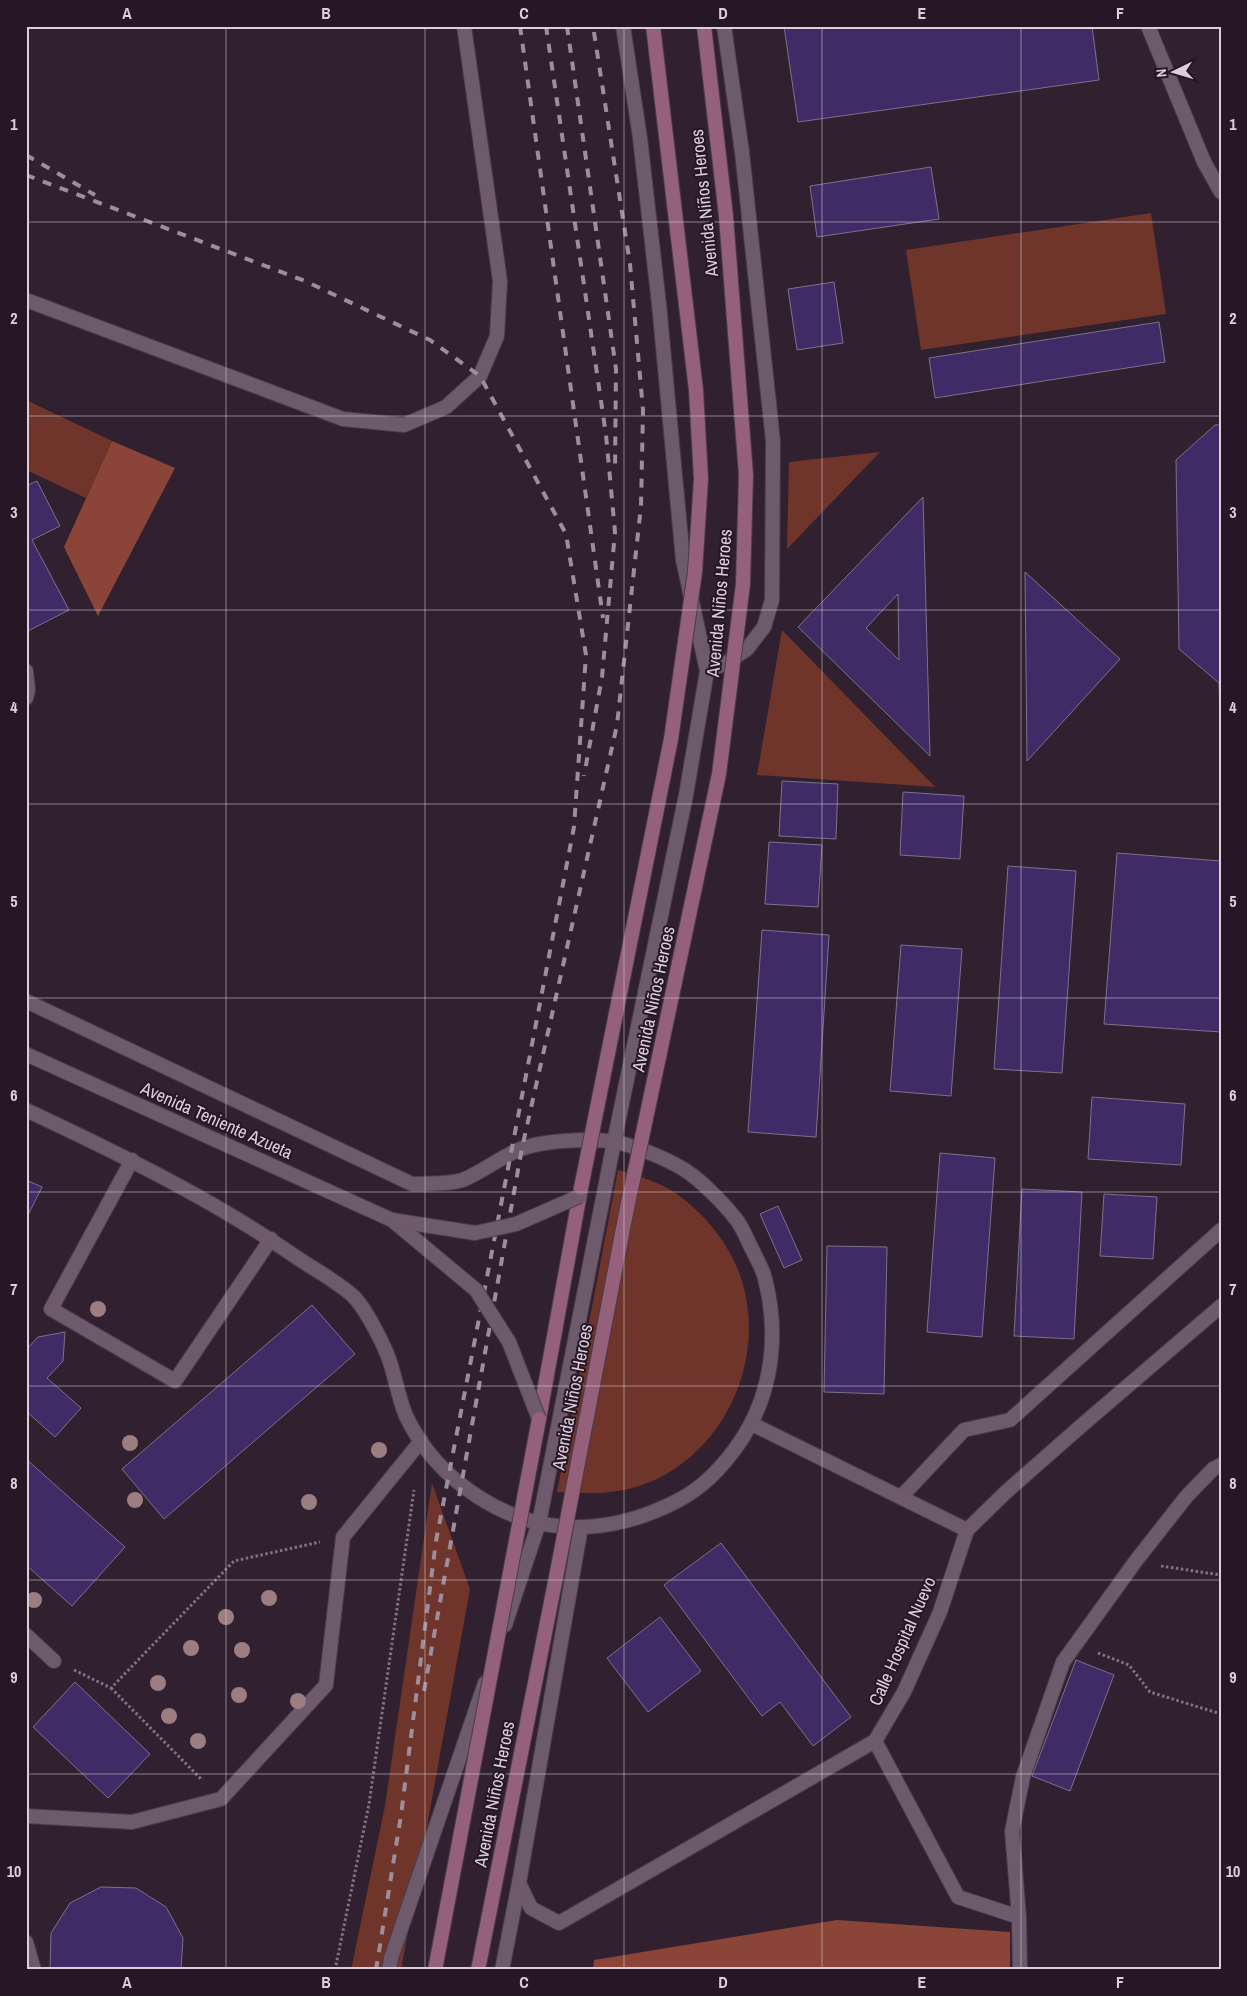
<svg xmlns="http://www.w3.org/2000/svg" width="1247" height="1996" font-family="'Archivo Narrow',sans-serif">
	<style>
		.green { fill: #6f352b }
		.forest { fill: #8b4538 }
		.building { fill: #402b66; stroke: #79738b; fill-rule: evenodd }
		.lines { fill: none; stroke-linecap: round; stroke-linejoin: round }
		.service-casing { stroke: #4b3c4a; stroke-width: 16 }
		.pedestrian-casing { stroke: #4b3c4a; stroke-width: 16 }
		.minor-casing { stroke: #4b3c4a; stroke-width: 16 }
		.secondary-casing { stroke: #4b3c4a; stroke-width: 16 }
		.path { stroke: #827381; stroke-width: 3; stroke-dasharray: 2.5 2.5; stroke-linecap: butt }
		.service { stroke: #6d5a6c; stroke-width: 14 }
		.pedestrian { stroke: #6d5a6c; stroke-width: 14 }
		.minor { stroke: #6d5a6c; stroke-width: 14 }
		.secondary { stroke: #94607a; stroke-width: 14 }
		.rail { stroke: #9c8e9b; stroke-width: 4; stroke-dasharray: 9 9; stroke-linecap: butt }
		.minor-bridge-casing { stroke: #4b3c4a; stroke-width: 16; stroke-linecap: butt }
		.secondary-bridge-casing { stroke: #4b3c4a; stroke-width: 16; stroke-linecap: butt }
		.minor-bridge { stroke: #6d5a6c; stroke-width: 14 }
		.secondary-bridge { stroke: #94607a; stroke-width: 14 }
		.tree { fill: #9d7e80 }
		.grid { fill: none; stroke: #dbcfda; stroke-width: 1; stroke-opacity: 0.55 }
		.labels { text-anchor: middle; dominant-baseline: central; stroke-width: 4; stroke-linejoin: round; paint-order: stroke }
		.street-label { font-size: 18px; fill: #dbcfda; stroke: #271626 }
		.neatline { fill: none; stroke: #dbcfda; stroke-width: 2 }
		.grid-label { font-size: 16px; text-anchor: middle; font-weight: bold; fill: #dbcfda }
	</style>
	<rect width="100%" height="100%" fill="#312030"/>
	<g class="green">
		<path d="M1151,213l15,101 -245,36 -15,-100z"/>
		<path d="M26,400l86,41 -26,57 -60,-28z"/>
		<path d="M880,452l-93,97 2,-87z"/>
		<path d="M782,630l153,157 -178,-12z"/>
		<path d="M618,1170c20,6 42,12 59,24 29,21 54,52 65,87 23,75 -13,163 -85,198 -35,16 -63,15 -100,13z"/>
		<path d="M432,1483l38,106 -69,381h-50l34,-164z"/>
	</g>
	<g class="forest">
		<path d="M112,441l63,27 -77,148 -34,-69z"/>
		<path d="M837,1920l173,12v38h-417l1,-10z"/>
	</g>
	<g class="building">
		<path d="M784,26h308l7,54 -301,42z"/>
		<path d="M931,167l8,52 -122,18 -7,-51z"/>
		<path d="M834,282l9,61 -46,7 -9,-61z"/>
		<path d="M1159,322l6,40 -230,36 -6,-40z"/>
		<path d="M1215,425h6v325l-2,-67 -40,-34 -3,-189z"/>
		<path d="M37,481l23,45 -28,14 37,70 -43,22v-146z"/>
		<path d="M923,497l7,259 -132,-129zM898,594l1,66 -33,-32z"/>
		<path d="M1025,572l95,87 -93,102z"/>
		<path d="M782,781l56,3 -2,55 -57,-3z"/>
		<path d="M903,792l61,4 -4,63 -60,-4z"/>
		<path d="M769,842l53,3 -4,62 -53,-3z"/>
		<path d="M1117,853l104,8v171l-117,-8z"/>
		<path d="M1008,866l68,5 -14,202 -68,-4z"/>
		<path d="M762,930l67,5 -13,202 -68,-5z"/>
		<path d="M901,945l61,4 -11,147 -61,-5z"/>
		<path d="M1092,1097l93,7 -4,61 -93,-6z"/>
		<path d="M940,1153l55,5 -13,179 -55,-5z"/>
		<path d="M26,1180l16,7 -16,32z"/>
		<path d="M1022,1189l60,3 -8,147 -60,-3z"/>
		<path d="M1104,1194l53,3 -4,62 -53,-3z"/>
		<path d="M778,1206l24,54 -18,8 -24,-54z"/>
		<path d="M827,1246l60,1 -3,147 -60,-2z"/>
		<path d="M312,1305l43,49 -191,165 -42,-50z"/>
		<path d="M65,1332l-2,29 -16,17 34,30 -26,29 -29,-26v-61l12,-13z"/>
		<path d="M26,1459l99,88 -53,59 -46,-41z"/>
		<path d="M721,1543l130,174 -38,29 -33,-44 -18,14 -98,-131z"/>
		<path d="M660,1617l41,54 -53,41 -41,-54z"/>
		<path d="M1076,1660l38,15 -44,116 -38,-15z"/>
		<path d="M75,1682l75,72 -42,44 -75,-71z"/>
		<path d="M101,1887l35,1 30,19 17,31 -2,32h-131l1,-37 19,-30z"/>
	</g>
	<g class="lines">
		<g class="service-casing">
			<g id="service">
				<path d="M26,300l317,119 61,6 42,-18 34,-31 17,-40 3,-55 -36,-255"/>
				<path d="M132,1160l-81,149 124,72 96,-142"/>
				<path d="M901,1497l63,-67 46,-10 211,-190"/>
				<path d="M26,1816l106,6 89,-23 105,-114 17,-148 78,-96"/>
				<path d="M26,1942l8,28"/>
			</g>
		</g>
		<g class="pedestrian-casing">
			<path id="pedestrian" d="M26,1635l28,26"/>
		</g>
		<g class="minor-casing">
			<g id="minor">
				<path d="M1148,26l56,136 17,30"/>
				<path d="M26,671l2,19 -2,8"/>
				<path d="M707,671l19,-8 21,-14 17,-22 8,-27 1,-159 -31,-289 -18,-126"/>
				<path d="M26,1001l386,183c16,-1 38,1 53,-5 18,-8 35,-21 53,-29 24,-10 73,-12 98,-8 22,5 58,19 76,33 11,8 35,32 43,43 8,9 12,22 18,33 4,9 10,18 12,28 14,54 8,112 -23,160 -16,24 -39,49 -65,62 -29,15 -61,25 -94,26 -74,3 -146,-46 -177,-111 -7,-17 -10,-34 -15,-51 -5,-17 -24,-54 -36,-67 -11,-12 -41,-29 -56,-39 -85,-59 -179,-105 -273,-149"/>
				<path d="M26,1054l366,166"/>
				<path d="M752,1424l215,106"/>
				<path d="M505,1625l34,-102 75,-381 72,-347 21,-124 -24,-111 -24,-256 -19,-166 -17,-112"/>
				<path d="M875,1741l83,156 61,20 -7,-86 11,-54 40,-115 72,-100 51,-65 27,-28 8,-4"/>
				<path d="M519,1883l12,25 28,15 316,-182 29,-49 36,-80 27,-82 39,-38 75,-66 140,-120"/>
				<path d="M1019,1917l1,53"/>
				<path d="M389,1970l2,-12 94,-275"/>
				<path d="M502,1970l17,-87 62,-356"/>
			</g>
		</g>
		<g class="secondary-casing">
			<g id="secondary">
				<path d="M539,1419l42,-231"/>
				<path d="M577,1468l50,-260"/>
				<path d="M478,1970l80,-403"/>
			</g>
		</g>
		<g class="path">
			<path d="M1161,1566l60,9"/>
			<path d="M1098,1653l31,12 21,27 71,22"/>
			<path d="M74,1670l37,18 123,-127 86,-19"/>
			<path d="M111,1688l91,92"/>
			<path d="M335,1970l34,-166 45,-314"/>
		</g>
		<use href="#service" class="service"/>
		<use href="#pedestrian" class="pedestrian"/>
		<use href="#minor" class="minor"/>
		<use href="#secondary" class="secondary"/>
		<g class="rail">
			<path d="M520,26l83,592"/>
			<path d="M546,26l60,409 9,97 -13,145 -18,99"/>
			<path d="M567,26l49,343 -1,103"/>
			<path d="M26,155l69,40"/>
			<path d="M26,175l279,106 125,59 50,36 86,158 20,121 -12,172 -138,714 -35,274"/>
			<path d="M424,1691l98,-543 95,-423 24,-219 2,-96 -13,-146 -37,-238"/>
			<path d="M376,1970l26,-161"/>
		</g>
		<g class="minor-bridge-casing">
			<g id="minor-bridge">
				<path d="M392,1220l84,70 33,52 30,77"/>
				<path d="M392,1220l83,13 41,-9 64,-28"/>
			</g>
		</g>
		<g class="secondary-bridge-casing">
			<g id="secondary-bridge">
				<path d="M581,1188l90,-449 24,-167 6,-93 -5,-89 -43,-364"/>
				<path d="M627,1208l92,-434 24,-190 3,-109 -20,-259 -22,-190"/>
				<path d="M558,1567l19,-99"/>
				<path d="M435,1970l104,-551"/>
			</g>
		</g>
		<use href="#minor-bridge" class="minor-bridge"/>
		<use href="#secondary-bridge" class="secondary-bridge"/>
	</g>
	<g class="tree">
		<circle cx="98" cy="1309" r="8"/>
		<circle cx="130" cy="1443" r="8"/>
		<circle cx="379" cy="1450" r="8"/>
		<circle cx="135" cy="1500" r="8"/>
		<circle cx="309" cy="1502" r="8"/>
		<circle cx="269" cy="1598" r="8"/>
		<circle cx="34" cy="1600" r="8"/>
		<circle cx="226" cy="1617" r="8"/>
		<circle cx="191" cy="1648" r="8"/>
		<circle cx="242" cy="1650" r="8"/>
		<circle cx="158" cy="1683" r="8"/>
		<circle cx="239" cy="1695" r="8"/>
		<circle cx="298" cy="1701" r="8"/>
		<circle cx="169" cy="1716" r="8"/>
		<circle cx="198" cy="1741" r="8"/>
	</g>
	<path class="grid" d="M226,26v1944M425,26v1944M624,26v1944M822,26v1944M1021,26v1944M26,222h1195M26,416h1195M26,610h1195M26,804h1195M26,998h1195M26,1192h1195M26,1386h1195M26,1580h1195M26,1774h1195"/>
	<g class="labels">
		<g class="street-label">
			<text transform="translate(704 203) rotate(-96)">Avenida Niños Heroes</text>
			<text transform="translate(719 603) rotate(-85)">Avenida Niños Heroes</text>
			<text transform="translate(653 999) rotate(-78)">Avenida Niños Heroes</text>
			<text transform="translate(217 1120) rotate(24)">Avenida Teniente Azueta</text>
			<text transform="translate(572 1397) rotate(-79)">Avenida Niños Heroes</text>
			<text transform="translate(902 1641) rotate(-66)">Calle Hospital Nuevo</text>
			<text transform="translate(494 1794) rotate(-79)">Avenida Niños Heroes</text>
		</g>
	</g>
	<rect width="1247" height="1996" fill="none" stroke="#271626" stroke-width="55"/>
	<g transform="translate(1174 72) rotate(265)" stroke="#271626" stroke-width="4" paint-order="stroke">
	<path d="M0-4L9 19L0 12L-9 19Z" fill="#dbcfda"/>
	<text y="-8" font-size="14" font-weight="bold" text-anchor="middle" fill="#dbcfda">N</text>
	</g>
	<rect x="28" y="28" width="1192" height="1940" class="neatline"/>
	<g class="grid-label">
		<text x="127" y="19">A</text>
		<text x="326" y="19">B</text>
		<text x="524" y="19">C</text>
		<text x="723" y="19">D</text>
		<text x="922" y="19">E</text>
		<text x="1120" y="19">F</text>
		<text x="14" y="130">1</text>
		<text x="1233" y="130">1</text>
		<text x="14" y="324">2</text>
		<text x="1233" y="324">2</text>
		<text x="14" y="518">3</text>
		<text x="1233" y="518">3</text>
		<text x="14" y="713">4</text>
		<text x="1233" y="713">4</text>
		<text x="14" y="907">5</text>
		<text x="1233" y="907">5</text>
		<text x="14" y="1101">6</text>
		<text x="1233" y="1101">6</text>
		<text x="14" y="1295">7</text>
		<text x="1233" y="1295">7</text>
		<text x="14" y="1489">8</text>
		<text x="1233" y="1489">8</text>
		<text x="14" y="1683">9</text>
		<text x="1233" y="1683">9</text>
		<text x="14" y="1877">10</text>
		<text x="1233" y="1877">10</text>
		<text x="127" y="1988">A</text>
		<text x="326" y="1988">B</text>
		<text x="524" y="1988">C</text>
		<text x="723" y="1988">D</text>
		<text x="922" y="1988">E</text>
		<text x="1120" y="1988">F</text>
	</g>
</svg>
